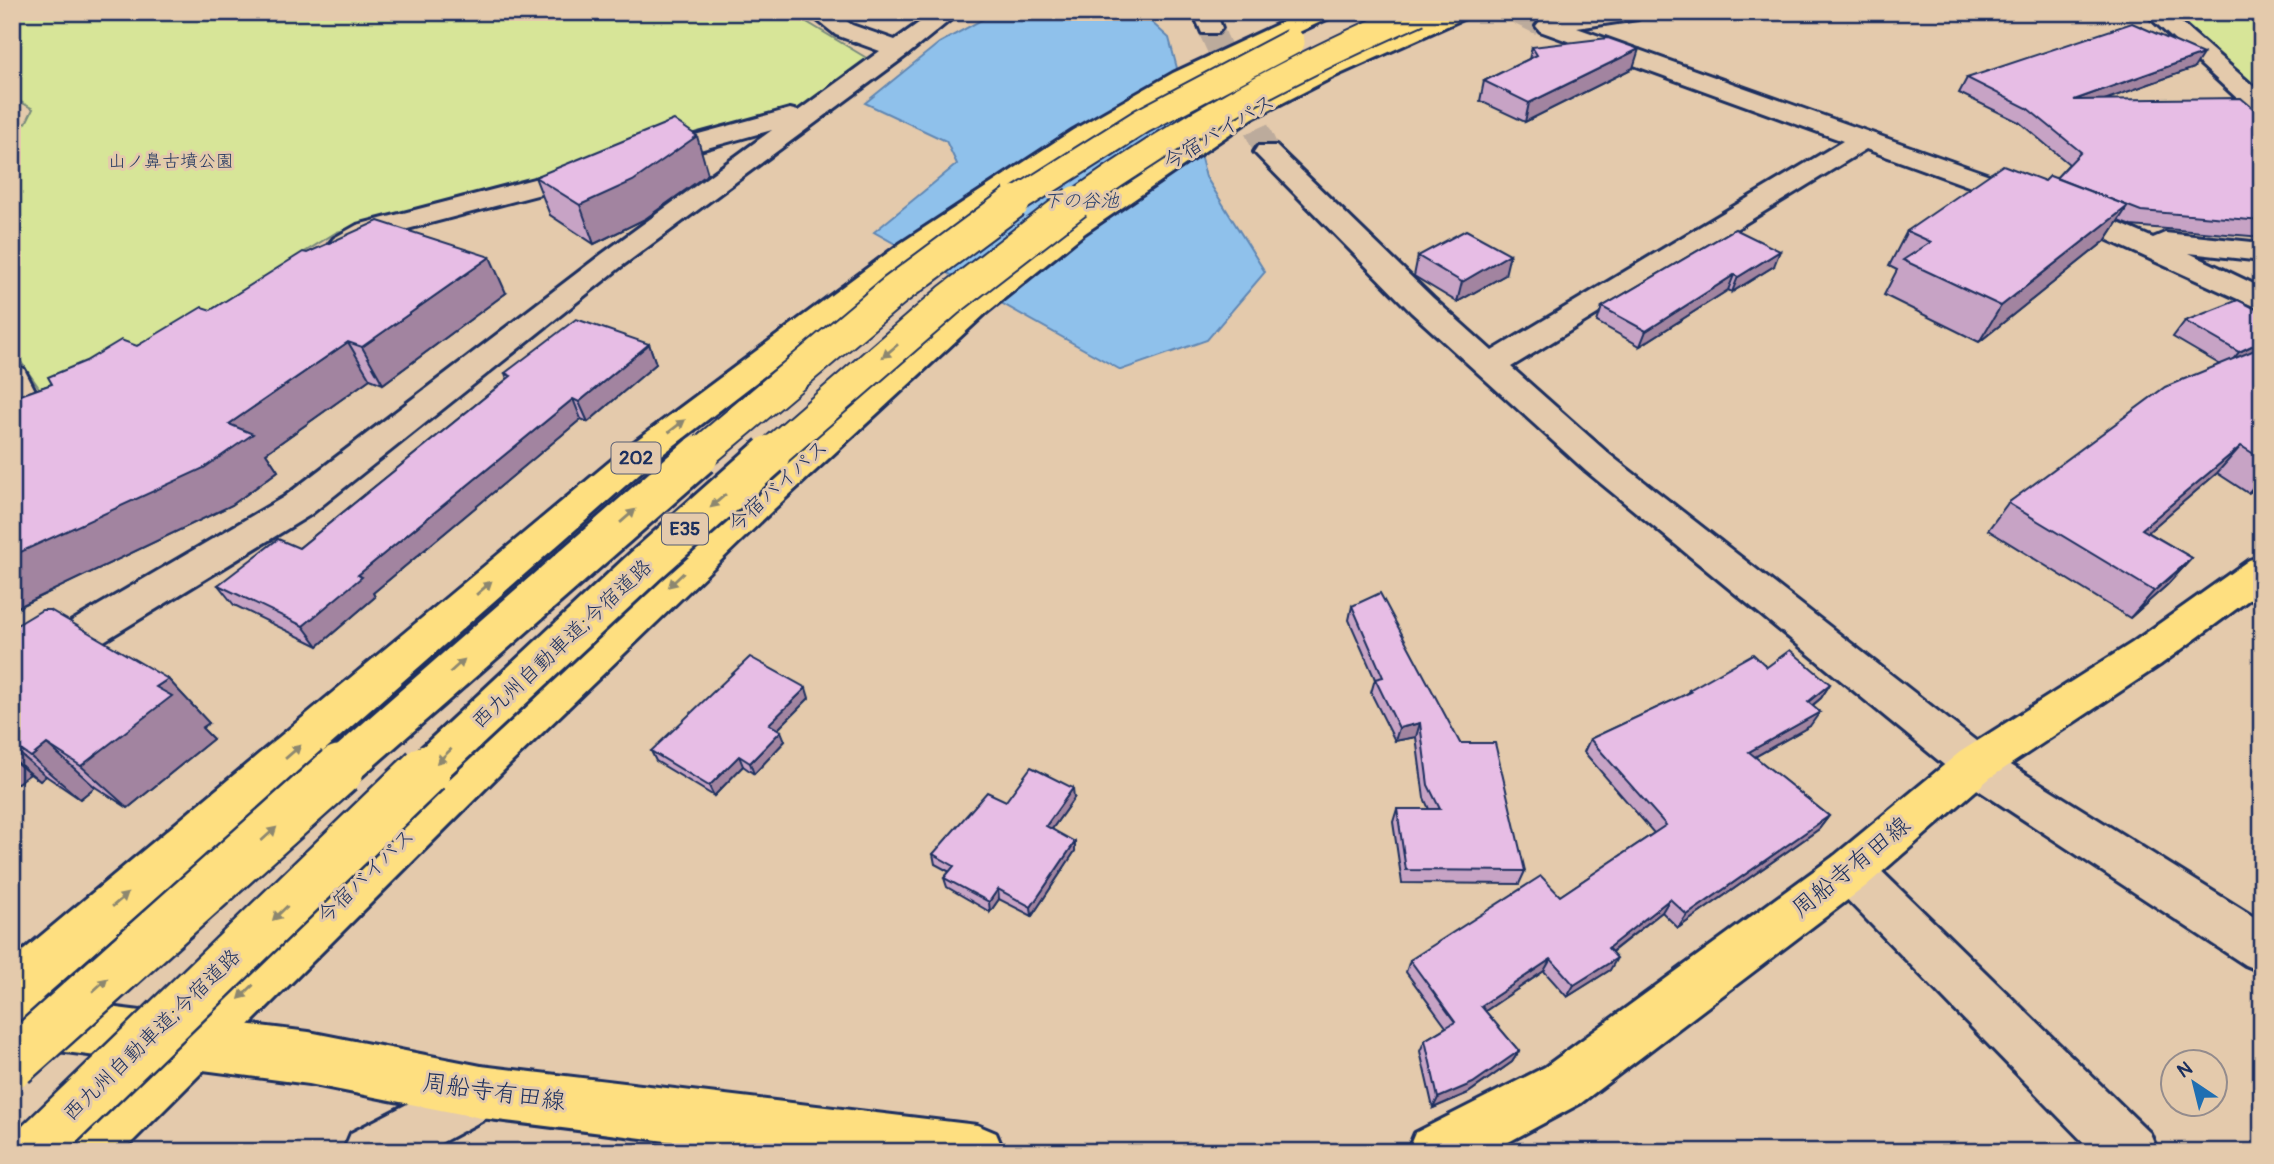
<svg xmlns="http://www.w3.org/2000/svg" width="2274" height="1164" font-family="Pangolin,'Klee One',sans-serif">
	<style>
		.green { fill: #d7e598; stroke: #798a7b; stroke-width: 2 }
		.water { fill: #8fc1eb; stroke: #6187b3; stroke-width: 2 }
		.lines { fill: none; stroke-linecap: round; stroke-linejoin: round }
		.minor-tunnel { stroke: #bcab9c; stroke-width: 25; stroke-dasharray: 25 12; stroke-linecap: butt }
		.minor-casing { stroke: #1b2f5e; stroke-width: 6 }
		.major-casing { stroke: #1b2f5e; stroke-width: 6 }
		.highway-casing { stroke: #1b2f5e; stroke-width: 6 }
		.minor { fill: #e4caac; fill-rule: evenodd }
		.major { fill: #fedf80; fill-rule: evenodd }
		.highway { fill: #fedf80; fill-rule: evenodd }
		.highway-bridge-far3-casing { stroke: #1b2f5e; stroke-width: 29; stroke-linecap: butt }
		.highway-bridge-far2-casing { stroke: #1b2f5e; stroke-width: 36; stroke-linecap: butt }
		.highway-bridge-far1-casing { stroke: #1b2f5e; stroke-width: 45; stroke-linecap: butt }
		.highway-bridge-casing { stroke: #1b2f5e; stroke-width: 54; stroke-linecap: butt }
		.highway-bridge-far3 { stroke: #fedf80; stroke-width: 25 }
		.highway-bridge-far2 { stroke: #fedf80; stroke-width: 32 }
		.highway-bridge-far1 { stroke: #fedf80; stroke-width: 39 }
		.highway-bridge { stroke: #fedf80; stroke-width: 49 }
		.wall { fill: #c7a3c5; stroke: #1b2f5e; stroke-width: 2 }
		.shaded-wall { fill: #a284a0; stroke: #1b2f5e; stroke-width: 2 }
		.building { fill: #e7bde5; stroke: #1b2f5e; stroke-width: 2 }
		.oneway { fill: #8c876f }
		.labels { text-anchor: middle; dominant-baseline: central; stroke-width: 6; stroke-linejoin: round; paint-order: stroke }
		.far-park-label { font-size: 18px; fill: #243861; stroke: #e4caac }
		.far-water-label { font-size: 19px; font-style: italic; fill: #273e6c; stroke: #e4caac }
		.shield { fill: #e4caac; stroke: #575e75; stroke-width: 2 }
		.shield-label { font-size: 19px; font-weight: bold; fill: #1b2f5e }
		.street-label { font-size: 21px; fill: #1b2f5e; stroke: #e4caac }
		.near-street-label { font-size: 24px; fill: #1b2f5e; stroke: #e4caac }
	</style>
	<rect width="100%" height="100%" fill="#e4caac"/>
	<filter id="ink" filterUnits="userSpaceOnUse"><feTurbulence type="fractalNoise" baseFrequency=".0143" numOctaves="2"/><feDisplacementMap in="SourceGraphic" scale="14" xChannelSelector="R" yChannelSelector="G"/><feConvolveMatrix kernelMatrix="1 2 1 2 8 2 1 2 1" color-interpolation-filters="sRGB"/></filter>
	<g filter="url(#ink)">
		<g class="green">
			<path d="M12,12h778l80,48 -65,50 -468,122 -263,163 -32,-3 -30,-43v-221l14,-5 7,-14 -21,-12z"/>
			<path d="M2155,12h107v96z"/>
		</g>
		<path class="water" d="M996,12h144l29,26 37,139 59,95 -58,68 -86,30 -247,-138 83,-68 -11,-23 -81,-38 74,-60z"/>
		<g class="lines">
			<g class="minor-tunnel">
				<path d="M1518,12l30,14"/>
				<path d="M1210,28l57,124"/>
			</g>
			<g class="minor-casing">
				<g id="minor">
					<path d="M807,12h27l18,13 43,15 39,-28h26l-53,43 -285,211 -312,249 -283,173 -15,4v-36l272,-159 318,-243 170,-124 -123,34 -9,-2 -4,-6 4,-6 150,-41 8,2 82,-60 -44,-16z"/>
					<path d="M1193,12h23l6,16 -4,5h-16z"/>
					<path d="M1591,12h58l-11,7 -61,9 516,184 60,26 12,-5 97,10v18l-73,-8 73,35v22l-189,-86 -207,-75 -355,218 99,88 380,297 272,170v50l-17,-7 -285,-187 -374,-307 -175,-159 -157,-160 4,-6h18l157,152 59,53 351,-210 -303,-110 -4,-5 4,-5z"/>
					<path d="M2144,12h25l93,82v22l-9,-3z"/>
					<path d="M588,165l10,2 4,6 -4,6 -221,58 -23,13 -10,3 -10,-3 -5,-6 5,-6 23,-13z"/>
					<path d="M12,366l12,3 17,33 14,-4 12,3 5,8c-11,17 -31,26 -50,21l-10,-18z"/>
					<path d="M1850,850l16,6 284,277 8,19h-65l-259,-266 -7,-15 7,-15z"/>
					<path d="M481,1066l19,7 7,19 -7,19 -76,41h-81l8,-19z"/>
				</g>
			</g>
			<g class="major-casing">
				<g id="major">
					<path d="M2262,556v34l-102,75 -170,113 -124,108 -285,217 -91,49h-83l8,-19 130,-66 289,-211 126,-104 172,-109 117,-83z"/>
					<path d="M12,995l297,37 172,34 496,59 19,8 8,19h-250l-273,-34 -172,-34 -297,-39z"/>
				</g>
			</g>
			<g class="highway-casing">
				<g id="highway">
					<path d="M1304,12h30l-3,5 -140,66 -100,59 -170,113 -271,209 -620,545 -18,7v-56l614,-512 275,-205 172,-113 100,-57z"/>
					<path d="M1439,12h31l-3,5 -136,61 -78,40 -168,115 -100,81 -210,194 -262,253 -391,391h-65l8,-19 418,-398 266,-245 214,-190 102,-79 170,-113 78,-40z"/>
				</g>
			</g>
			<use href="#minor" class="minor"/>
			<use href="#major" class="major"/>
			<use href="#highway" class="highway"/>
			<g class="highway-bridge-far3-casing">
				<g id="highway-bridge-far3">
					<path d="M1011,204l131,-83 150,-79"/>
					<path d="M1074,204c113,-81 218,-136 345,-192"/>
				</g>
			</g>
			<g class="highway-bridge-far2-casing">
				<g id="highway-bridge-far2">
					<path d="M697,457l197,-166 120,-89"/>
					<path d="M768,457l181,-157 127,-98"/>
				</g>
			</g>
			<g class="highway-bridge-far1-casing">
				<g id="highway-bridge-far1">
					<path d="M337,772l362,-317"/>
					<path d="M424,772l221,-206 125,-111"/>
				</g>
			</g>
			<g class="highway-bridge-casing">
				<g id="highway-bridge">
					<path d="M12,1063l327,-293"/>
					<path d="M31,1152l395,-382"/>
				</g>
			</g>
			<use href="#highway-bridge-far3" class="highway-bridge-far3"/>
			<use href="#highway-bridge-far2" class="highway-bridge-far2"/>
			<use href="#highway-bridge-far1" class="highway-bridge-far1"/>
			<use href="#highway-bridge" class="highway-bridge"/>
		</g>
		<g class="wall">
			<path d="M875,12h23l-16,5z"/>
			<path d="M1532,47l101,21 -108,54 -45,-21 4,-20 45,-22z"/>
			<path d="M2194,68l-88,31 156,17v121l-131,-11 -13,-5 -13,20 -126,101 -95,-47 13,-25 -8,-4 18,-35 149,-53 13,-14 -50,-42 -60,-29 8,-15z"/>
			<path d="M708,174l-63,45 -51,25 -44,-29 -15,-38z"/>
			<path d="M1735,229l39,37 -42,26 -4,-2 -88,56 -43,-24 5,-15z"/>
			<path d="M307,253l199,40 -123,91 -13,-5 -104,74 12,18 -46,34 -220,105v-212l40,-14 85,-38 74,-36z"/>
			<path d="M1418,256l87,19 -48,27 -43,-26z"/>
			<path d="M2262,312v174l-14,7 -31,-20 -69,59 44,26 -25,27 -37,33 -142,-88 20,-27 211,-139 -46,-27 12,-16z"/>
			<path d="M649,344l7,20 -68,58 -7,-3 -208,174 2,4 -57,49 -84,-41 -16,-20 81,-37 208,-169 -2,-6z"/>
			<path d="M1352,606l173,265 -6,13 -117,-1 -9,-61 4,-13h32l-5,-11 -8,-61 -21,4 -24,-48 4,-14 -26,-59z"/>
			<path d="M12,628l156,51 41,44 -7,5 11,11 -85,69 -33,-21 -15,12 -34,-23 -6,5 -10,-7 -18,13z"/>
			<path d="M1767,667l63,17 -9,14 -9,8 -2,20 -55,31 74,59 -10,13 -141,99 -16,-16 -50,40 -2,18 -43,27 -23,-26 -59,40 34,40 -7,11 -44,31 -35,15 -13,-57 5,-11 21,-13 -40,-55 4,-12 150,-64 94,-63 -70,-81 6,-13 97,-45 2,-4z"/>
			<path d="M809,698l-31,31 7,12 -31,33 -11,-8 -29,30 -58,-35 -5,-10z"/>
			<path d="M1074,798l-22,31 23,22 -43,65 -33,-17 -9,13 -43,-25 -3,-9 6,-6 -15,-8 -2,-10 73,-53z"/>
		</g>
		<g class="shaded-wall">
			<path d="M882,12h16l-16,5z"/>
			<path d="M1639,49l-6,19 -108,54 4,-19z"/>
			<path d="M2203,54l-9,14 -129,46 9,-14z"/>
			<path d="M697,136l11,38 -63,45 -51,25 -14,-39z"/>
			<path d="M2128,206l-23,35 -126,101 22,-36z"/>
			<path d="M1780,251l-6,15 -42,26 6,-15z"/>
			<path d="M1510,254l-5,21 -48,27 5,-20z"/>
			<path d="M490,257l16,36 -123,91 -21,-37z"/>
			<path d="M1734,275l-6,15 -88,56 6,-15z"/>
			<path d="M2262,341v10l-36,17 13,-16z"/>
			<path d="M348,342l22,37 -104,74 12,18 -46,34 -220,105v-54l217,-132z"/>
			<path d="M649,344l7,20 -68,58 -9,-20z"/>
			<path d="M573,399l8,20 -208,174 2,4 -57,49 -15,-20 55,-51z"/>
			<path d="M2241,446l-24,27 -98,84 23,-28z"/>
			<path d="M2262,477v9l-14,7z"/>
			<path d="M2192,558l-25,27 -37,33 24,-27z"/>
			<path d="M168,679l41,44 -7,5 11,11 -85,69 -47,-42 75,-79z"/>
			<path d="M1830,684l-9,14 -22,18 9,-14z"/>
			<path d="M806,688l3,10 -36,36 -4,-10z"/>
			<path d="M1820,712l-10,14 -70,39 9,-13z"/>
			<path d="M1420,723l-4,14 -21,4 4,-13z"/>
			<path d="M781,731l4,10 -31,33 -4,-11z"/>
			<path d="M47,744l48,43 -15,12 -49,-42z"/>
			<path d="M12,747l34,29 -6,5 -28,-23z"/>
			<path d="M739,756l4,10 -29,30 -5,-10z"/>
			<path d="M12,759l18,15 -18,13z"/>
			<path d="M1073,788l1,10 -27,38 -1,-10z"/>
			<path d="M1829,816l-10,13 -141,99 9,-13z"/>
			<path d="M1075,842v9l-43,65 -1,-9z"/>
			<path d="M998,889l1,10 -9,13 -1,-10z"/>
			<path d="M1670,899l-8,13 -61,48 7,-12z"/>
			<path d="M1617,958l-7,12 -43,27 7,-12z"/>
			<path d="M1551,959l-7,12 -69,47 6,-12z"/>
			<path d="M1519,1051l-7,11 -44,31 -35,15 5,-10z"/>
		</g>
		<g class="building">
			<path d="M2132,23l71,31 -129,46 167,-2 21,18v105l-121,-10 -85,-33 25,-26 -54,-44 -60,-30z"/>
			<path d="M1608,38l31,11 -110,54 -45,-22 53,-26 -5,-8z"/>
			<path d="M674,120l23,16 -64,45 -53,24 -45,-28z"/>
			<path d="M2003,165l42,16 5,-5 78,30 -127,100 -98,-46 28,-18 -24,-11z"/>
			<path d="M378,221l112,36 -128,90 -14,-5 -119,82 24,10 -49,34 -192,88v-158l40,-14 -4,-7 38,-16 35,-21 16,6 65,-39 9,3 92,-58 4,1z"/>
			<path d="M1735,229l45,22 -42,26 -4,-2 -88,56 -44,-24z"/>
			<path d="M1466,230l44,24 -48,28 -44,-26z"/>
			<path d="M2238,300l24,12v29l-23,11 -54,-31z"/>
			<path d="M576,319l73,25 -70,58 -6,-3 -215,176 4,2 -59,49 -85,-41 60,-46 21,9 212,-172 -6,-3z"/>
			<path d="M2262,347v112l-21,-13 -99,83 50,29 -38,33 -146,-88 157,-116z"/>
			<path d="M1380,593l80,150h35l30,128 -119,-1 -9,-61h43l-12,-24 -8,-62 -21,5 -24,-49 8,-2 -31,-71z"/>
			<path d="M42,610h8l118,69 -12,8 16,9 -91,70 -34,-22 -16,13 -19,-13v-116z"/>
			<path d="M1790,650l40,34 -22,18 12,10 -71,40 80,64 -142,99 -17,-16 -62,49 9,10 -43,27 -23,-26 -70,47 38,45 -46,32 -35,15 -13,-58 30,-18 -45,-62 131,-84 19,20 106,-71 -76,-86 101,-47 -2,-2 64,-36 14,13z"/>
			<path d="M750,657l56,31 -37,36 12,7 -31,32 -11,-7 -30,30 -58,-35z"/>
			<path d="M1031,767l42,21 -27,38 29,16 -44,65 -33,-18 -9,13 -45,-24 10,-12 -21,-12 54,-62 19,9z"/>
			<path d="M512,1146l53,6h-55z"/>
		</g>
		<defs><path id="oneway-solid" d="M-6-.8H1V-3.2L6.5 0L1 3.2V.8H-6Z" transform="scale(1.75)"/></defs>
		<g class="oneway">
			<use href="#oneway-solid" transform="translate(890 351) rotate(140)"/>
			<use href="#oneway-solid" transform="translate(677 426) rotate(-37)"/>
			<use href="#oneway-solid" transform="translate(718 501) rotate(139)"/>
			<use href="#oneway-solid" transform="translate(628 516) rotate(-41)"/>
			<use href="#oneway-solid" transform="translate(676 580) rotate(137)"/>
			<use href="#oneway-solid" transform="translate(484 588) rotate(-41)"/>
			<use href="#oneway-solid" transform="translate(457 666) rotate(-42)"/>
			<use href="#oneway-solid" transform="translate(293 752) rotate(-41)"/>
			<use href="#oneway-solid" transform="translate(444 756) rotate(136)"/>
			<use href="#oneway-solid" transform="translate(269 834) rotate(-42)"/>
			<use href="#oneway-solid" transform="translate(120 900) rotate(-41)"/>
			<use href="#oneway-solid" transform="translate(280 913) rotate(136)"/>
			<use href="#oneway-solid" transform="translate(100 985) rotate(-42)"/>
			<use href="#oneway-solid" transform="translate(246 992) rotate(136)"/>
		</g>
	</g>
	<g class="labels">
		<g class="far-park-label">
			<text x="171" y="161">山ノ鼻古墳公園</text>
		</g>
		<g class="far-water-label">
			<text x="1081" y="201">下の谷池</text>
		</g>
		<g class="shield">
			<rect x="611.5" y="442.5" width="49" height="31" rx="5"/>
			<rect x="662" y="513.5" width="46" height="31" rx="5"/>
		</g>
		<g class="shield-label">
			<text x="636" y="458">202</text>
			<text x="685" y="529">E35</text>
		</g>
		<g class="street-label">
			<text transform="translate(1219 132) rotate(-31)">今宿バイパス</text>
			<text transform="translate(778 486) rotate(-42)">今宿バイパス</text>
			<text transform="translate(562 644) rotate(-43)">西九州自動車道;今宿道路</text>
			<text transform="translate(366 876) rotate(-44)">今宿バイパス</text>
			<text transform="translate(152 1035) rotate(-44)">西九州自動車道;今宿道路</text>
		</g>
		<g class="near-street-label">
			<text transform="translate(1851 867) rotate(-39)">周船寺有田線</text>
			<text transform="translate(494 1092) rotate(8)">周船寺有田線</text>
		</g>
	</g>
	<rect width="2274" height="1164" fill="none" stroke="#e4caac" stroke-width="42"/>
	<rect x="21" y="21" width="2232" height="1122" fill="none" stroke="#1b2f5e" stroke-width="2.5" filter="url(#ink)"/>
	<g transform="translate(2194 1083) rotate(325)"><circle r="33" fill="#e4caac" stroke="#948c8d" stroke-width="2"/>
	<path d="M0-5L12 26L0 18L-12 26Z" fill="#1f6fb2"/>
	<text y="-10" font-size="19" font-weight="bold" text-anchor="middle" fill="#1b2f5e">N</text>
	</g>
</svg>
